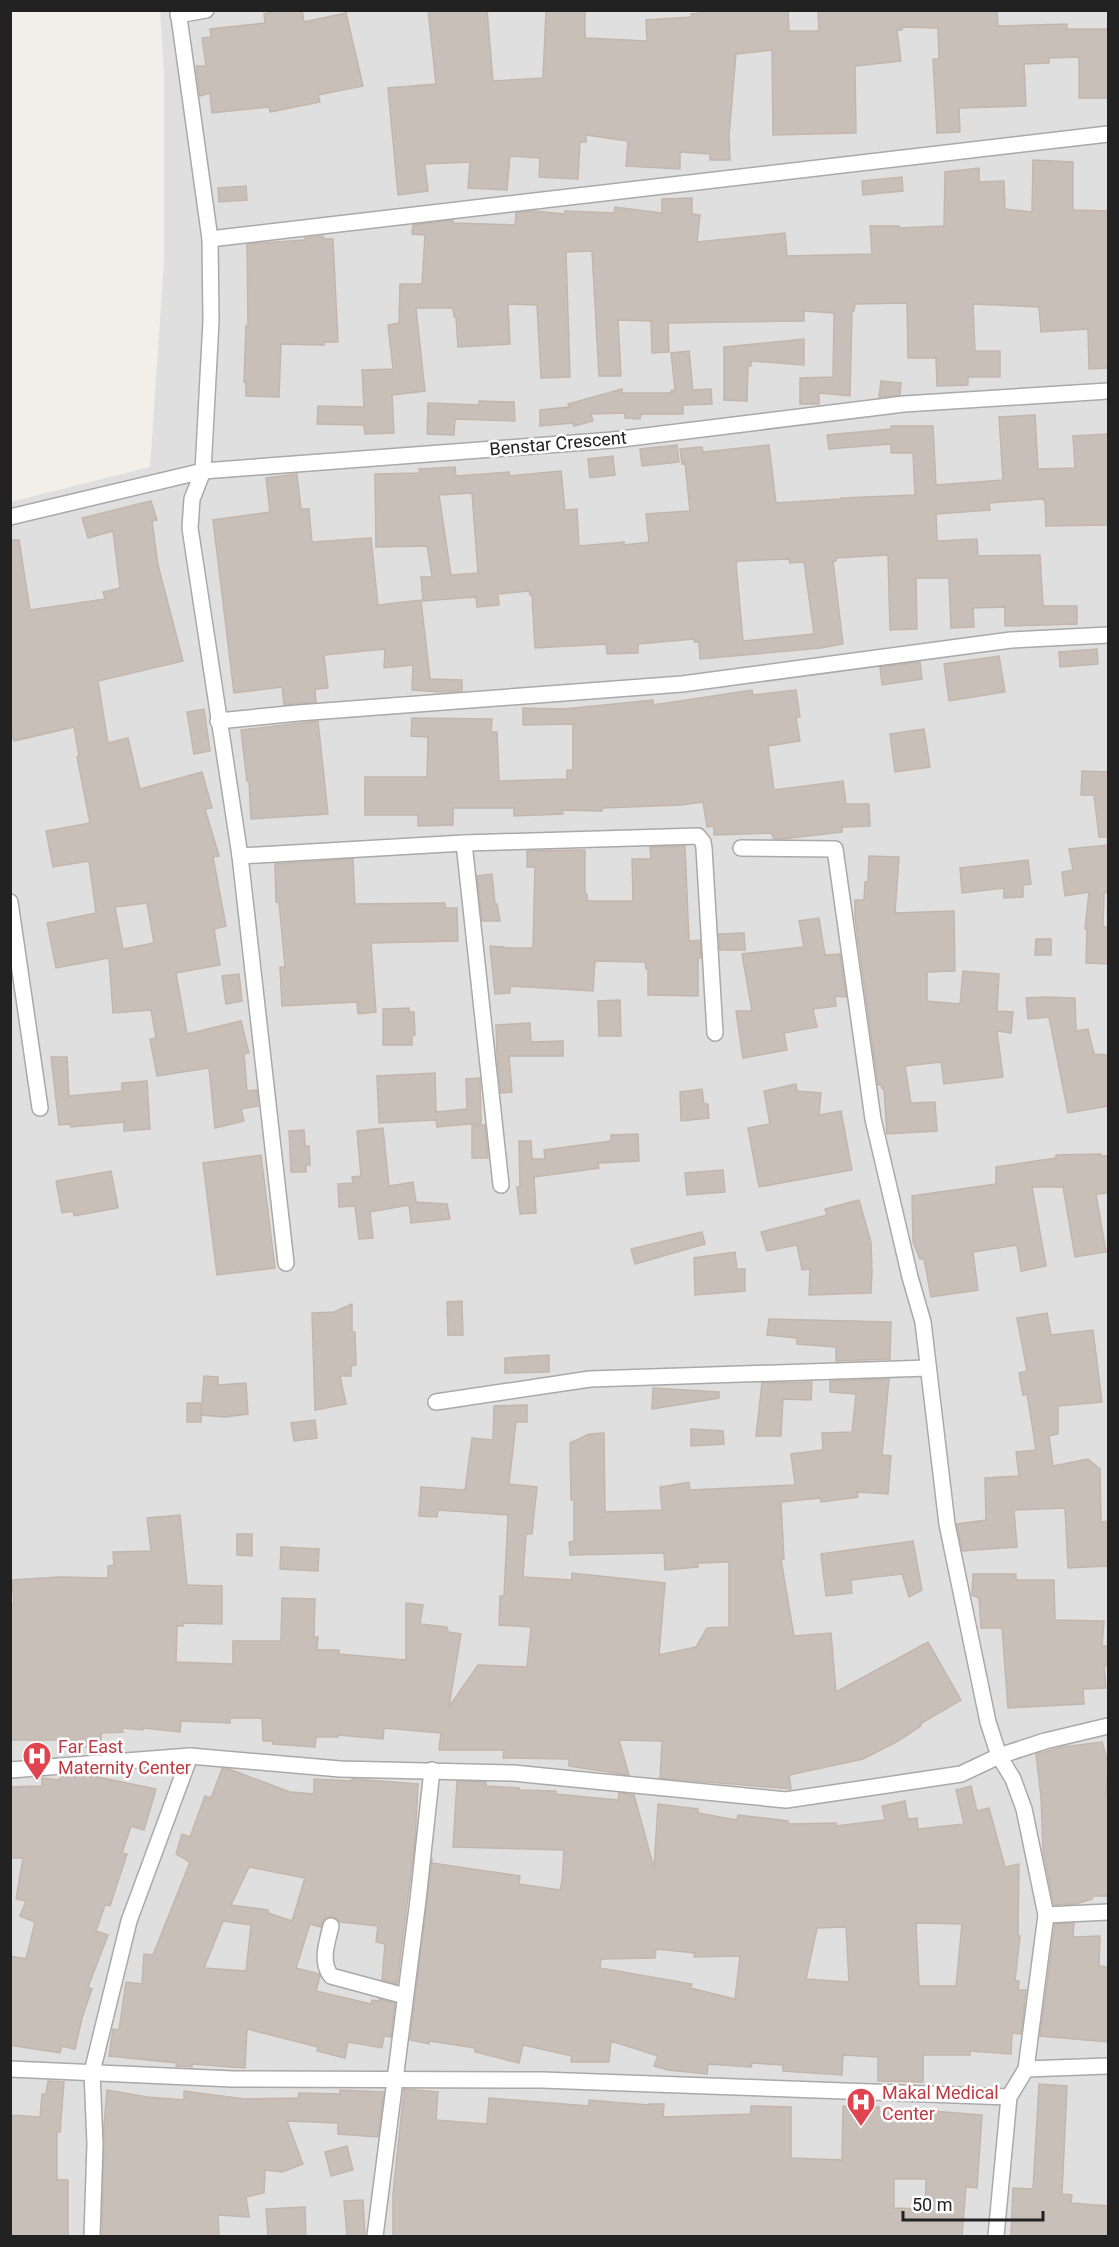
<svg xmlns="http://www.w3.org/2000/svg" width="1119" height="2247" font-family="Roboto,sans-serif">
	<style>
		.residential { fill: #e0dfdf }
		.building { fill: #c7bfb8; stroke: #c4b6ab; stroke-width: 1.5; fill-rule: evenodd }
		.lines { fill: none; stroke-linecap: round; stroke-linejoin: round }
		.street-casing { stroke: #a9a9a9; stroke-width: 18 }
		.street { stroke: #fff; stroke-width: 15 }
		.labels { text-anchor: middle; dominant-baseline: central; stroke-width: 5; stroke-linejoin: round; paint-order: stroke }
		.street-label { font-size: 18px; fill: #222; stroke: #fff }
		.health-label { font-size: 18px; fill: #be3a42; stroke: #fff; text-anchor: start }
	</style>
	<rect width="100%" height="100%" fill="#f2efe9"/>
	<path class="residential" d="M160,11h948v2225h-1097l-1,-1734 140,-35 14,-206v-188z"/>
	<g class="building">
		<path d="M279,10h23l2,12 42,-9 17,73 -45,9 2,7 -50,10 -1,-5 -57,6 -2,-20 -10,3 -4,-30h10l-4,-28 9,-1 -1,-8 55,-6 -1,-9z"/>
		<path d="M428,10h59l6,71 50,-3 3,-68h39v28l62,3 -1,-21 46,-3 -1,-3 29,-4h68l1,21h30l-1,-21h179l1,16 69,-2v5h41v69h-29v-41l-30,1v5l-25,1 2,42 -67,2 1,24 -23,1 -4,-74h6l-1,-31 -36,-1v3h-5l4,31 -46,5 1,67 -83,2 -1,-85 -36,4 -7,82 1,24h-20v-6l-30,-2v17l-54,-3 2,-25 -42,-6v7h-6l-2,37 -39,-2 1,-19 -30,-2 -3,34 -39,-2 2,-26 -45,2 3,27 -30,4 -10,-107 48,-4z"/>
		<path d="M1033,160l40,2v48l35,1v157l-19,1 -1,-40 -47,3 -2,-25 -66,-3 2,47h25v26h-32v8l-31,1 -1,-28h-28l-1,-55 -52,1 -1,7h-2l-2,85 -31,-3v11h-19v-26l33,-1 1,-64 -30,-2v10l-136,2 1,29 -17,1 -1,-32 -33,-1 3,56h-22l-7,-125 -26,1 4,125 -29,1 -4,-73 -29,-1 2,40 -52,3 -2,-30h-2l-1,-9h-37l9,83 -33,4 2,38 -29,1 -1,-9 -47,-1 1,-18 46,1 -2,-37 31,-1 -5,-44 11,-2 1,-39h22l3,-49 -13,-1 1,-9 40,-5v3l62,2 1,-12 18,-2 31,3v-3l49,2 1,-6 47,6v-14l30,-1v16l8,1 -3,27 88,-9 2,23 85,-2 -2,-28h29v2l45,-2 1,-54 34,-4v14l25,-1 1,28 27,3z"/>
		<path d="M902,177l1,14 -40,4 -1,-14z"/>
		<path d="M246,186l1,14 -28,2 -1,-14z"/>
		<path d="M323,236v3h10l5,103h-14v3l-43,-1 -2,53 -33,-1v-14h-2l2,-56h2l-1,-82 58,-4v-2z"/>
		<path d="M804,339v26l-53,-4v5h-3l-1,35 -23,-1v-53z"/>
		<path d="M689,351l4,39 18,-1 1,15 -29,1v9h-42l-1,5 -15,-1v-5l-34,1 2,7 -19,5 -1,-3 -33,3v-16l29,-3 -1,-3 54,-15v4h50l-1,-2 4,-1 -4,-37z"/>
		<path d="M881,381l20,2 -1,12 -21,2z"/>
		<path d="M479,401l35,1 1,19 -60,-2 -1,16 -27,-1 1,-31 51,2z"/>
		<path d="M1035,415l3,54 37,-1 -2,-32 35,-2v91l-62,1 -1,-24 -2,-3 -54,4 1,7 -54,4 1,27 40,-2 1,17 62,-1 3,51h34v18l-72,2v-19l-32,1 1,19 -23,1 -2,-50h-33l1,51 -27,1 -2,-75 -52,3v3h-3l10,83 -22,4 -121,11 -1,-17h-5v-3l-56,5v9l-31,1 -1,-10 -71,4 -3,-53h-2l-1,-4 -31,3 1,11 -22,2 -1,-10 -53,4 -2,-24h11l-5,-31 -51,1 -1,-73 45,-1 -1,-4 36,-2 1,9 53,-4v4l52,-5 4,39 12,-1 2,37 45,-4v3l25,-3 -3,-28 44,-3 -5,-48 -3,1 -2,-15 22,-2 1,5 66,-7 7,58 65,-4v-1l74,-3 -2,-42h-22v-9l-62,5 -2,-14 64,-6v-3h42l3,59 67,-5 -4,-63zM472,493l6,80 -27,2 -12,-80zM789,559l1,4 14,-1 10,72 -71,7 -7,-78 2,-2z"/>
		<path d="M677,445l2,17 -37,4 -2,-17z"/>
		<path d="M613,456l2,19 -25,3 -2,-19z"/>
		<path d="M297,474l4,35h8l3,33 59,-4 7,67 43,-5 9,79 32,1v11l-21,1 -29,-2 1,-25 -29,3 1,-19 -61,6 4,33 -13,1 1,13 -32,3 -2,-18 -48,6 -21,-173 57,-8 -4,-34z"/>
		<path d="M151,501l6,19 -5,1 6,44 25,96 -85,20 10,62 20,-5 12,51 62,-17 10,36 -7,1 14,47 -6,1 13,69 -12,3 6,36 -44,8 11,61 54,-13 8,32 -5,1 3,37 10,-1 1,16 -17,3 3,12 -29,7 -6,-60 -52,8 -7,-37 6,-1 -5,-28 -38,3 -4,-55 -53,10 -9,-45 49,-10 -7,-52 -36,6 -7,-36 44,-8 -13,-66 2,-1 -5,-29 -60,14 -4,-14v-187h9l11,70 75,-11 -2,-7 17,-4 -7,-57 -25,7 -6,-20zM147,903l7,40 -31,6 -8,-42z"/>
		<path d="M1097,649l1,15 -38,3 -1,-15z"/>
		<path d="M999,656l6,36 -56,9 -5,-37z"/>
		<path d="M920,662l2,17 -40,6 -2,-18z"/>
		<path d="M752,690l1,5 43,-5 4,27h-4l4,24 -32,5 6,44 69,-9 3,23h23l1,22 -28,1v5l-60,7h-8l-3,-6 -57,2v-9l-7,1 -4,-25 -22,3 -79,3v3l-40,-1 1,4 -49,2v-8h-61v17l-35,1v-11h-53v-38h62l1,-40 -17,-1 1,-18 80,1 -1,13h6l2,49 68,-2v-9h6v-46l-50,1v-17l41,1 89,-9v5z"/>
		<path d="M204,709l6,42 -16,3 -7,-42z"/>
		<path d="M318,721l10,93 -77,5 -2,-38h-2l-6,-51z"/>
		<path d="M924,729l6,38 -35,5 -5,-38z"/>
		<path d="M1082,771l26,1v65h-9l-5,-42h-13z"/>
		<path d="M1108,845v48l-4,-1 -1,35h5v37l-22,-1 1,-34h-2l4,-37 -24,4 -3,-24 11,-2 -4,-21z"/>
		<path d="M685,846l4,95 11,-1 1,18h-3v38l-50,-1v-26h-2l-1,-7 -50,-1 -2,30 -83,-5v7l-15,1 -5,-48 14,1v1h29l2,-81h-8v-16l58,-1v44h2v7h46l-1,-42h19l-1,-12z"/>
		<path d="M869,856l30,1 -4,56 59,-2 1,60 -28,1v29l33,3 3,-33 36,3 -2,37 16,1 -2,21 -14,-2 6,46 -59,7 -3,-22 -36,4 6,37 24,-1 2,29 -50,3 -3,-45h-2l-1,-5 -3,1 -23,-167v-18h9l1,-18h3z"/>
		<path d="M353,859l2,45 90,-1v5h12l1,33 -87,2 5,69 -18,2 -1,-12 -75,4 -2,-39h5l-6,-65h-3l-1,-38z"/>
		<path d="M1028,860l3,24 -8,1v12l-19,1v-10l-42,5 -2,-25z"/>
		<path d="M492,874l3,30h2l3,17h-18l-5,-45z"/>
		<path d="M819,918l6,37 15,-1 6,43 -11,-1 1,10 -23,3 4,18 -33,6 3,17 -44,8 -7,-47h16l-10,-57 62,-7 -5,-26z"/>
		<path d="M744,933l1,17h-25l-1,-16z"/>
		<path d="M1036,939h15v16h-16z"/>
		<path d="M239,974l3,27 -16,3 -4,-28z"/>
		<path d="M1043,997l32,1 1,33 12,-2 6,25 14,1v51l-40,7 -19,-96 -21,2 -2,-21z"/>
		<path d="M620,1000l1,36h-22l-1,-35z"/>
		<path d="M409,1008v4h5l1,23 -3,1v9h-29v-36z"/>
		<path d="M530,1023l1,19 32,-1v15h-54l3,36 -11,1 -4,-37 -1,-31z"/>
		<path d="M51,1057h16l2,39 53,-5v-8l25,-2 3,48 -26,2v-9l-53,5 -1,-3 -11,1z"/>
		<path d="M435,1073l1,39 31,-3 -1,-30 14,-1 1,45 -44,4 -1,-7 -57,3 -2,-47z"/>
		<path d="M796,1084l1,7 24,2 -2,22 22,-4 11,59 -93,17 -11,-59 22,-4 -6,-33z"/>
		<path d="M702,1089l2,15h4l1,14 -28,3 -1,-29z"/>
		<path d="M472,1125h13l3,33h-16z"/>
		<path d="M383,1128l6,58 24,-4 3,20 31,2 3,15 -39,4 -2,-18 -39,7 3,26 -14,1 -4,-33 -16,1 -1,-23 15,-1 -1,-6 9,-1 -4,-45z"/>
		<path d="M304,1130l1,16h4l1,19h-4v7h-15l-2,-41z"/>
		<path d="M638,1134l1,27 -41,2 1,5 -65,9 2,36 -16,1 -3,-27h3l-1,-46h12l1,18h13l-1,-9 67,-9v-6z"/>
		<path d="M1101,1154v2h7v37l-12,1 10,58 -31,5 -12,-70h-31l14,79 -25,5 -4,-26 -44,7 5,38 -47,7 -7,-38h-4l-7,-17 -1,-46 84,-12v-17l60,-9v-3z"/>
		<path d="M261,1155l14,113 -58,7 -14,-112z"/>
		<path d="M723,1170l2,22 -38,3 -2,-22z"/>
		<path d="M111,1171l7,37 -44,8 -1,-5 -11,2 -6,-32z"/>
		<path d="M859,1200l12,42 1,29 -1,22 -62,2 1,-26 -8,1 -5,-25 -30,6 -6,-19 66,-17 -2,-6z"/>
		<path d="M702,1232l3,12 -70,20 -4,-15z"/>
		<path d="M735,1252l2,17h8v22l-50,4 -1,-37z"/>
		<path d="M462,1301l1,34h-15l-1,-33z"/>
		<path d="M352,1304v28h3l1,33 -5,1v10h-11l6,28 -31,6 -3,-97 22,-1z"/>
		<path d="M1047,1313l4,22 42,-5 9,72 -44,4v28l-9,2 4,30 35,-7 12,10 1,53 7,-1v45l-40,2 -3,-60 -51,2 3,37 -55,4 -5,-27 29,-4 -1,-42 34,-2 -3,-24 20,-2 -9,-56 -4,1 -4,-22 8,-2 -10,-53z"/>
		<path d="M769,1319l122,3 -1,37 -54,2v-14l-39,-3v-6l-30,-3z"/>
		<path d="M549,1355v17l-44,1v-15z"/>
		<path d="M204,1376l14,1v8l28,-2 2,31 -23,3 -24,-2z"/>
		<path d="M889,1379l-7,76 9,1 -3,38 -31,-2 1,5 -37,5 -1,-4 -39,4 3,57h-3l13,77 37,-3 5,59 92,-50 33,58 -41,24 1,2 -23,15 -35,18 -74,16 2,14 -131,-11 2,-37 -43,-1 10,35 -60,-9v-7l-66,-1 1,-8h-65l2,-17 -57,-5 -1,11 -45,-4v2h-22l-1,10 -42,-3v-3h-10l-1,-23h-32v5l-49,-2 -1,11 -37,-4v2l-21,-2 1,4 -22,1v13l-25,1v-7h-66v-136h4l-2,-24 47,-3 49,1v-12l6,-1 -1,-13 38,-1 -4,-33 33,-3 7,70 35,1v38l-39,-1v3h-6l-1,36 57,2v-23h48l1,-43 33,1 -1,38h4l-1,13h22v4l67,6v-57l17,2 -3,19 27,3 1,5 13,2 -12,73 29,-42 49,2 4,-40 -32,-2 1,-29h4l4,-81 -70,-5 -1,7 -18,-1 2,-29 44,3 7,-52 21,2 1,-34 33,-1v17h-11l-7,62 28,3 -5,47h-6l-3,43 49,3v-7l93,10 -6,72 37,-8 11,-19 22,-1v-65l-31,1v4l-33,3 -1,-17 -94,2 -1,-13 5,-1v-41h-3l-1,-57 19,-9 15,-1 1,79 57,-2 -2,-23 29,-5 1,8 105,-5 -4,-31 32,-4 -1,-17 30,-1 4,-38 -26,-2v-11z"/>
		<path d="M812,1382l-1,18 -28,-1 -2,37h-25l6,-53z"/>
		<path d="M653,1388l66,4v6l-67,11z"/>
		<rect x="187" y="1403" width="14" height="19"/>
		<path d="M315,1420l2,18 -23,3 -3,-18z"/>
		<path d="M691,1429l32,2 1,13 -33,2z"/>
		<path d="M237,1534h15v22l-15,-1z"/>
		<path d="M913,1541l9,49 -13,7 -7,-23 -51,6 1,13 -26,3 -5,-42z"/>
		<path d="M281,1547l38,2 -1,22 -38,-2z"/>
		<path d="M973,1574h43v6h38l1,40 49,1 -2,25h6v20h-4l2,22 -23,1 1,15 -76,4 -6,-80h-21l-2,-30 -7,-3z"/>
		<path d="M1102,1742l6,20 -2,34h2v100h-16v3l-16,5 -22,1 -11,-54 -2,-54 -5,-43 27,-7z"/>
		<path d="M222,1769h7l61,23 24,2v-15l38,2v-2h3l63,5 -3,57 -18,143 -15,-4 3,-36 -9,-2 2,-16 -38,-4 -7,-6 -9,3 -3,8 -11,-3 -14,44 23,6 1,2 -4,15 55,13 1,-4 7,1v-2l16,4 -4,34 -7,-1 -2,12 -34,-6 -3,16 -28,-7 1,-4 -71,-18 -2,39 -53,-4v3l-16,-1 1,-3 -68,-7 4,-27 6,1 7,-48 16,2 2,-30 9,1 37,-93 -14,-8 6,-20 8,3 15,-41 6,2zM249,1867l56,11 -13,43 -24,-8v-3l-37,-5zM223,1921l28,4 -5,46 -42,-3z"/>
		<path d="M83,1774l73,15 -12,41 -13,-4 -9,27 5,1 -17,52 -5,-1 -9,26 12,4 -20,52 4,2 -10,29 -7,31 -13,-3 -2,7 -50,-8v-89l16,3 9,-37 -15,-6 6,-15 -10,-2 7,-41h-13v-71l32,-1v-8l18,2v-4z"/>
		<path d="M457,1781l29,1v4l33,2v2l37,1v3l62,6 1,-7 15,2 20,73 4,-64 40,5v4l39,7 1,-5 50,6v3l48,-1v3l49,-6 -3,-14 23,-5 3,18 9,-1 1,11 46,-5 -8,-34 15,-4 6,25 12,-3 16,59 14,-3 -1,72h2l-5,45h4l-1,9h8l-5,44 -9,-1 -1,21 -41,-3v4h-47v27l-45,-1v-24l-35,-2 -1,20 -59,-4v-6l-31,-2 -1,4 -43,-3 -1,10 -39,-4 -14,-4 4,-10 -47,-15 -2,21h-38l1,-6 -49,-11 -4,18 -44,-11v-4l-45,-7 -1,3 -19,-4 22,-182v5l88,13 -1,8 41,6 2,-9 2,-31 -111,-3zM916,1923l46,1 -6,62h-37zM846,1927l3,55 -43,-3 11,-51zM656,1949l39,4 -1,4 46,-1 -5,43 -45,-11 2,-4 -92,-16 1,-9 54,-1z"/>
		<path d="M1074,1923l-1,14 27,-1 -1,30 9,1v75l-68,-6 15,-112z"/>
		<path d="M48,2081l16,1 -4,50h-3v48h11v56h-58v-121l30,2 2,-23h4z"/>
		<path d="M1039,2084l28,2 -5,108 10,1 -1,8 37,3v30h-97l2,-48 20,1z"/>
		<path d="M404,2089l34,3 -2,28 51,4 2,-26 100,8v-6l60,5v-1h15l-1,13 88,-3v-8l40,1v51l51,2 1,-54 36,1v5l52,-1 51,4 -5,73 -11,-1 -4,49h-569v-42zM894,2179h32l-1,30 -31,-1z"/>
		<path d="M107,2090l40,7 37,3v-9l61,8 53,-1 1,-5 41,1v-4l44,2 -6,45 -40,-3v-11l-51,-2 16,43 -21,8 -17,-2 -1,23 -18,4 3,20 -31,-2 1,21h-117l2,-111z"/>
		<path d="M347,2146l6,24 -22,6 -6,-24z"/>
		<path d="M363,2200l2,36h-18l-3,-35z"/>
		<path d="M305,2207l1,29h-38l-2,-27z"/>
	</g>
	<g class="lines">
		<g class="street-casing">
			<g id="street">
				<path d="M178,10l32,229 1,82 -8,150 -11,28 -2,29 50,328 46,407"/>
				<path d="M178,15l28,-5"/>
				<path d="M210,239l898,-105"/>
				<path d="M10,517l193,-46 410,-31 291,-36 204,-13"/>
				<path d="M218,721l80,-8 384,-29 329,-44 97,-5"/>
				<path d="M464,843l37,342"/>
				<path d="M741,848l94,1 38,270 37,158 13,45 24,202 41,198 11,34 14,23 11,30 22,106 -20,154 -17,28 -13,139"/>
				<path d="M240,856l224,-13 234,-7 5,6 1,6 11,185"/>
				<path d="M10,902l30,206"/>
				<path d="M436,1402l154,-23 338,-11"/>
				<path d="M10,1770l180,-14 150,13 173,4 273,27 175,-26 38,-18 46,-15 63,-15"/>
				<path d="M1046,1915l62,-3"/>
				<path d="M331,1926c-4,17 -11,35 0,50l74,20"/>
				<path d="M10,2069l223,10 309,1 467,17"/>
				<path d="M1026,2069l82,-3"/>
				<path d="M92,2236l3,-92 -3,-72 37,-151 61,-165"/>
				<path d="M375,2236l43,-336 14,-130"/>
			</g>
		</g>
		<use href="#street" class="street"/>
	</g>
	<defs>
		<g id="hospital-pin" transform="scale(1.5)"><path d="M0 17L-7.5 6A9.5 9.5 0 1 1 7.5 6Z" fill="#e0444e" stroke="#fff"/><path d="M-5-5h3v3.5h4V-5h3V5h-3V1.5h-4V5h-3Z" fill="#fff"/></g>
	</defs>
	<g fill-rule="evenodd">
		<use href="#hospital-pin" x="37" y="1756"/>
		<use href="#hospital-pin" x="861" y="2102"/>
	</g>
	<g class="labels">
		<g class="street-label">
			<text transform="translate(558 443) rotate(-5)">Benstar Crescent</text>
		</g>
		<g class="health-label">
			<text x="58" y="1746">Far East<tspan x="58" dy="21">Maternity Center</tspan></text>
			<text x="882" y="2092">Makal Medical<tspan x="882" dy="21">Center</tspan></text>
		</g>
	</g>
	<rect width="1119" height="2247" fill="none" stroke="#222222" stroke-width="24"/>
	<path d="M903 2211v9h140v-9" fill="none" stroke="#222222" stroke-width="3"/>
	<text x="912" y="2211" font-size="18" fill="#222222" stroke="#ffffff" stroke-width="4.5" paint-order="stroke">50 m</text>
</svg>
